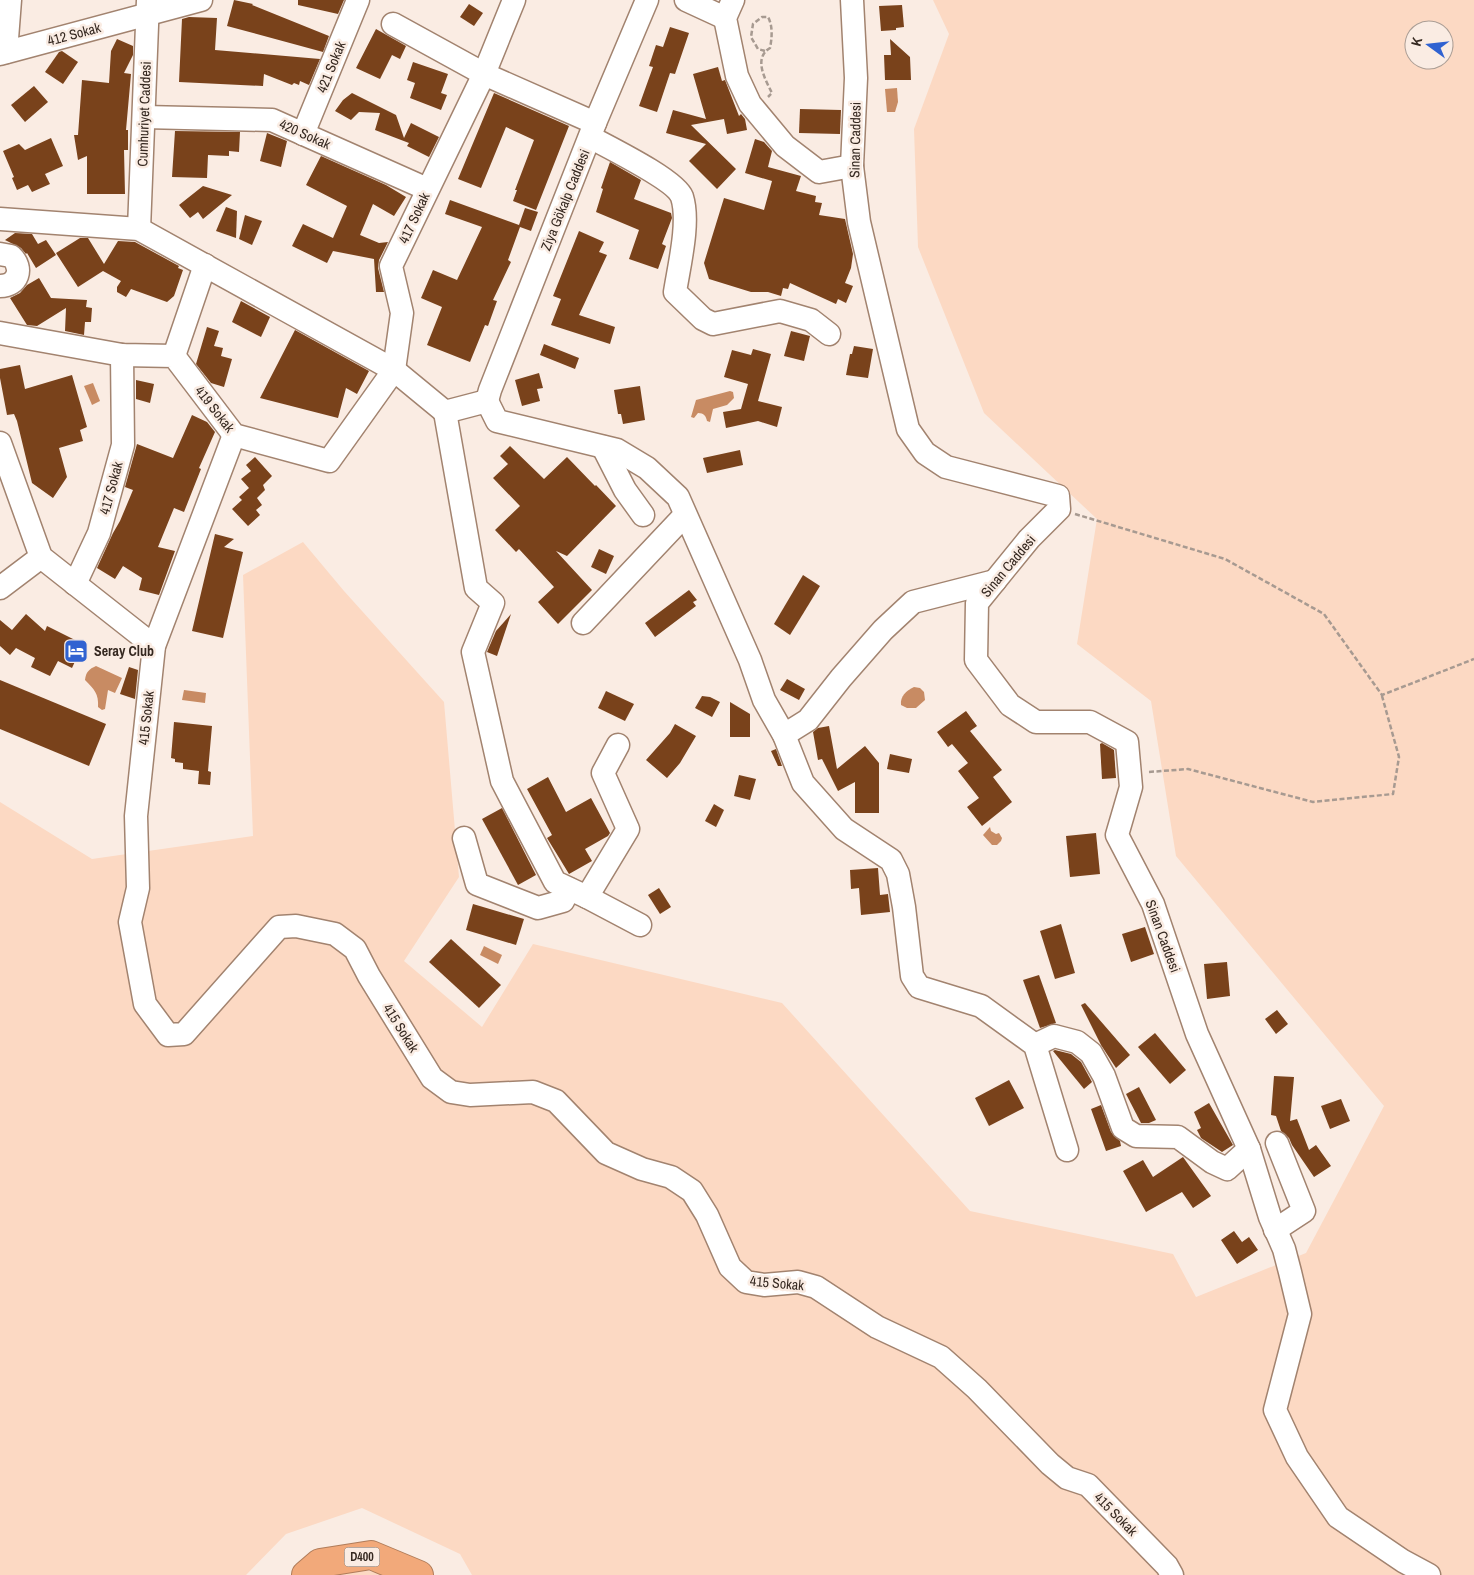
<svg xmlns="http://www.w3.org/2000/svg" width="1474" height="1575" font-family="'Archivo Narrow',sans-serif">
	<style>
		.green { fill: #fcd9c3; fill-rule: evenodd }
		.water { fill: #c88b63 }
		.building { fill: #79421b }
		.lines { fill: none; stroke-linecap: round; stroke-linejoin: round }
		.minor-casing { stroke: #a2836f; stroke-width: 25 }
		.highway-casing { stroke: #b07c5a; stroke-width: 30 }
		.path { stroke: #a79a91; stroke-width: 2.5; stroke-dasharray: 5 2.5; stroke-linecap: butt }
		.minor { stroke: #fff; stroke-width: 22 }
		.highway { stroke: #f2a97a; stroke-width: 28 }
		.labels { text-anchor: middle; dominant-baseline: central; stroke-width: 5; stroke-linejoin: round; paint-order: stroke }
		.shield { fill: #faece3; stroke: #70635a; stroke-width: 1 }
		.shield-label { font-size: 12px; font-weight: bold; fill: #352820 }
		.street-label { font-size: 14px; fill: #352820; stroke: #faece3 }
		.poi-label { font-size: 14px; font-weight: bold; fill: #352820; stroke: #faece3; text-anchor: start }
	</style>
	<rect width="100%" height="100%" fill="#faece3"/>
	<g class="green">
		<path d="M933,0h541v1575h-1002l-12,-21 -98,-46 -76,26 -40,41h-246v-773l92,57 161,-23 -10,-261 60,-33 41,49 100,111 15,175 -55,84 78,66 51,-83 249,59 188,208 203,43 23,43 110,-44 78,-147 -208,-250 -25,-155 -74,-57 20,-125 -113,-106 -66,-166 -4,-118 35,-95zM1414,30h30v30h-30z"/>
		<path d="M356,1568l31,7h-61z"/>
	</g>
	<g class="water">
		<path d="M897,88l1,14 -3,10h-8l-2,-23z"/>
		<path d="M93,383l7,18 -8,4 -8,-19z"/>
		<path d="M730,391l3,1 1,6 -7,7 -14,4 -3,13 -3,-1c-1,-5 -3,-8 -9,-8l-4,5 -3,-1 5,-17z"/>
		<path d="M96,666l26,12 -7,15 -7,-3 -3,19 -3,1 -4,-3c1,-13 -4,-18 -13,-27 1,-8 4,-11 11,-14z"/>
		<path d="M914,687l6,1 4,4 1,8 -9,8h-9l-6,-3c-1,-9 5,-14 13,-18z"/>
		<path d="M184,690l22,3 -1,10 -23,-3z"/>
		<path d="M990,827l1,4 5,3 3,-1 3,5 -1,3 -4,4h-5l-9,-10z"/>
		<path d="M484,946l18,9 -4,9 -18,-9z"/>
	</g>
	<g class="building">
		<path d="M234,0l19,4 -1,1 77,31 -6,16 -96,-26z"/>
		<path d="M298,0h46l-6,14 -40,-9z"/>
		<path d="M469,4l14,9 -9,13 -14,-9z"/>
		<path d="M902,5l2,22 -8,1v2l-15,1 -2,-25z"/>
		<path d="M189,17l28,1 -2,32 105,9 -11,26 -9,-4 -1,4 -5,-2 -2,2 -28,-11 -1,12 -84,-4 3,-63z"/>
		<path d="M670,27l19,6 -14,41 -5,-1 -13,39 -18,-6 14,-39 -4,-1 7,-21 7,2z"/>
		<path d="M376,29l30,17 -6,13 -8,-4 -12,24 -24,-11z"/>
		<path d="M117,39l16,7v9l-9,18 7,1 -5,56h2v20h-4l1,44h-38v-38l-9,4 -4,-25h4l4,-55 27,3 2,-32z"/>
		<path d="M890,39l20,18 1,23h-26l-1,-25h7z"/>
		<path d="M62,51l16,11 -15,22 -18,-12 14,-20z"/>
		<path d="M413,62l35,12 -7,19 6,2 -6,15 -31,-12 5,-15 -8,-3z"/>
		<path d="M718,67l4,14 3,-1 14,36 2,-2 4,5 2,11 -20,4 -3,-15 -33,6 45,44 -19,20 -28,-28 17,-17 -40,-11 7,-23 33,9 -13,-45z"/>
		<path d="M34,86l14,16 -23,20 -14,-17z"/>
		<path d="M352,93l44,22 8,23 7,-15 28,14 -10,20 -22,-11 2,-3 -34,-13 5,-17 -21,-1 -8,8 -16,-9 8,-11z"/>
		<path d="M494,93l75,33 -33,84 -23,-9 4,-11h-2l19,-50 -28,-13 -25,61 -23,-9z"/>
		<path d="M800,109l41,1 -1,24 -41,-1z"/>
		<path d="M175,131l65,1 -1,20 -10,-1v5l-21,-1 -1,23 -35,-1z"/>
		<path d="M267,133l20,8 -6,26 -21,-6z"/>
		<path d="M51,138l12,28 -18,8 5,10 -18,8 -4,-7 -11,5 -5,-12 2,-1 -11,-26 16,-7 6,6z"/>
		<path d="M755,139l9,3 8,9 -4,16 33,9 -5,15 20,5 -1,6 7,1 -3,12 26,4 8,35 -2,14 -6,15 8,3 -7,17 -8,-4 -2,5 -46,-21 -2,6 -5,-1 -2,8 -13,-4h-17l-42,-13 -5,-16 20,-65 40,12 8,-29 -27,-8z"/>
		<path d="M321,156l65,29 20,12 -12,19 -21,-12 -13,31 19,8 9,-1 -9,18 -1,8 6,24h-8l-2,-33 -41,-8 -6,12 -35,-17 11,-22 30,14 14,-32 -41,-21z"/>
		<path d="M610,162l31,18 -7,19 37,14 1,5 -10,26 4,2 -8,23 -29,-10 10,-29 -43,-18 7,-23 -2,-1z"/>
		<path d="M203,186l29,9 -29,24 -5,-7 -8,6 -11,-13z"/>
		<path d="M450,200l69,25 6,-17 13,4 -7,19 -11,-4 -12,33 3,2 -18,38 4,1 -9,25 -3,-1 -15,37 -43,-17 15,-38 -21,-9 12,-28 24,10 25,-53 -37,-13z"/>
		<path d="M226,207l11,4 -1,27 -20,-7z"/>
		<path d="M245,215l17,6 -10,24 -13,-6z"/>
		<path d="M579,231l25,11 -5,10 8,3 -28,60 36,12 -5,17 -59,-19 10,-26 -8,-3z"/>
		<path d="M15,233l17,1 6,10 8,-4 10,15 -20,13 -9,-15 -1,1 -5,-6 -16,-8z"/>
		<path d="M80,238h8l16,26 14,-23 17,1 44,24 -1,2 5,2 -9,26 -7,6 -36,-13 -5,8 -9,-5v-5l4,-6 -18,-10 -25,16 -22,-34z"/>
		<path d="M39,278l12,20 36,2 -1,7 6,1 -1,14h-6l-1,13 -19,-4 1,-23 -29,18 -10,-1 -17,-27 10,-5 7,-8z"/>
		<path d="M241,301l29,16 -9,20 -29,-15z"/>
		<path d="M207,327l12,4 -5,15 9,2 -2,8 11,3 -8,28 -13,-4 -15,-19z"/>
		<path d="M295,330l74,41 -12,23 -11,-6 -8,30 -78,-20z"/>
		<path d="M791,331l19,5 -6,25 -20,-5z"/>
		<path d="M544,344l35,14 -4,11 -35,-14z"/>
		<path d="M854,346l19,3 -5,29 -22,-3 4,-21h2z"/>
		<path d="M753,349l18,5 -13,47 24,6 -5,20 -19,-6 -32,7 -3,-16 18,-3 7,-25 -24,-7 8,-27 19,5z"/>
		<path d="M20,365l5,24 47,-14 15,52 -7,3 3,11 -24,7 8,29 -14,21 -21,-15 -15,-62 -3,-7 -7,1 -7,-37v-9z"/>
		<path d="M539,373l4,15 -6,1 3,12 -18,5 -7,-26z"/>
		<path d="M136,380l18,4 -4,19 -14,-4z"/>
		<path d="M640,386l5,34 -22,4 -2,-10h-3l-4,-24z"/>
		<path d="M192,415l15,7 8,10 -16,36 2,1 -17,43 -10,-4 -16,39 17,4 -16,44 -20,-5 3,-12 -19,-12 -8,13 -18,-11 16,-35 7,-12 13,-31 -8,-3 12,-43 36,14z"/>
		<path d="M510,446l34,33 23,-22 28,29 1,-1 20,21 -49,50 -11,-5 36,39 -34,34 -20,-22 16,-15 -35,-38 -3,3 -21,-22 25,-24 -27,-28 15,-14 -8,-8z"/>
		<path d="M740,450l3,15 -36,8 -4,-15z"/>
		<path d="M255,457l17,19 -9,9 2,5 -8,8 5,7 -6,5 4,5 -12,11 -16,-17 10,-9 -3,-3 10,-9 -8,-9 10,-8 -5,-6z"/>
		<path d="M215,534l19,5 -10,8 19,5 -20,86 -31,-7z"/>
		<path d="M599,549l15,7 -8,18 -15,-7z"/>
		<path d="M803,575l17,11 -30,49 -16,-11z"/>
		<path d="M689,590l8,10 -4,2 3,4 -41,31 -10,-14z"/>
		<path d="M26,614l19,17 2,-5 36,18 -11,24 -14,-7 -8,15 -19,-9 4,-9 -19,-10 -6,7 -10,-9v-26l12,10z"/>
		<path d="M511,614l-14,42 -10,-4 9,-21z"/>
		<path d="M129,667l9,3 -3,29 -15,-5z"/>
		<path d="M787,679l18,10 -6,11 -19,-10z"/>
		<path d="M0,680l106,44 -17,42 -89,-37z"/>
		<path d="M606,691l28,13 -9,17 -27,-13z"/>
		<path d="M702,696l8,1 10,5 -8,15 -17,-9z"/>
		<path d="M730,702l20,12v23h-20z"/>
		<path d="M966,711l11,15 -7,5 32,39 -9,7 19,25 -30,24 -15,-19 12,-9 -21,-27 10,-8 -16,-19 -4,3 -11,-15z"/>
		<path d="M174,722l38,4 -4,45 3,1 -1,13 -12,-1 1,-13 -16,-2v-6l-8,-1v-3l-4,-1z"/>
		<path d="M675,724l21,12 -16,27 -13,15 -21,-18 24,-27z"/>
		<path d="M829,726l8,43 28,-23 14,17v50h-24v-31l-17,9 -16,-32 -4,1 -5,-28 5,-4z"/>
		<path d="M1102,743l12,7 2,28 -14,1 -2,-35z"/>
		<path d="M776,749l6,17h-4l-7,-15z"/>
		<path d="M890,754l22,5 -3,14 -22,-4z"/>
		<path d="M739,775l17,4 -6,21 -16,-4z"/>
		<path d="M548,777l18,35 25,-14 19,35 -2,3 -23,13 7,12 -23,13 -22,-36 5,-3 -25,-46z"/>
		<path d="M714,804l10,6 -8,17 -11,-6z"/>
		<path d="M502,808l34,67 -18,10 -36,-66z"/>
		<path d="M1096,833l4,41 -30,3 -4,-41z"/>
		<path d="M878,868l2,27 8,-1 2,18 -29,3 -2,-27 -8,1 -1,-19z"/>
		<path d="M659,888l12,19 -11,7 -12,-19z"/>
		<path d="M473,904l51,15 -8,26 -50,-15z"/>
		<path d="M1061,924l14,49 -20,6 -15,-48z"/>
		<path d="M1145,927l9,27 -23,8 -9,-28z"/>
		<path d="M451,939l50,46 -22,23 -50,-46z"/>
		<path d="M1227,962l3,34 -23,3 -3,-35z"/>
		<path d="M1039,975l17,48 -16,5 -17,-48z"/>
		<path d="M1085,1003l45,52 -14,13 -15,-23 -20,-40z"/>
		<path d="M1277,1010l11,14 -12,10 -11,-15z"/>
		<path d="M1155,1033l31,37 -16,14 -32,-37z"/>
		<path d="M1055,1050l16,4 10,8 11,20 -8,7 -31,-38z"/>
		<path d="M1274,1076l20,1 -4,44 7,-2 12,31 7,-5 15,21 -17,11 -22,-32 -3,-7 -8,-7 -5,-15 -5,-1z"/>
		<path d="M1009,1080l15,28 -35,18 -14,-28z"/>
		<path d="M1139,1087l17,33 -7,3h-8l-15,-29z"/>
		<path d="M1341,1099l9,22 -20,8 -9,-23z"/>
		<path d="M1209,1103l24,42 -11,7 -21,-14 -4,-8 4,-2 -7,-16z"/>
		<path d="M1101,1105l10,27 9,9 1,5 -15,5 -15,-42z"/>
		<path d="M1183,1157l28,39 -18,12 -11,-16 -36,20 -23,-41 20,-11 10,17z"/>
		<path d="M1234,1231l8,11 7,-5 9,13 -21,14 -16,-24z"/>
	</g>
	<g class="lines">
		<g class="minor-casing">
			<g id="minor">
				<path d="M686,0l39,18"/>
				<path d="M733,0l-8,18 12,58 13,28 35,42 34,26 33,-6"/>
				<path d="M852,0l4,78 -4,88 7,56 49,207 17,24 21,14 112,29 1,13 -30,30 -52,64 -1,57 34,45 26,17h54l37,20 4,45 -14,48 36,69 44,130 52,115 21,68 14,32 6,23 10,42 -25,96 22,47 41,60 65,44 26,14"/>
				<path d="M393,24l91,50 111,49"/>
				<path d="M6,52l4,-52"/>
				<path d="M0,54l201,-54"/>
				<path d="M144,117l128,3 155,69"/>
				<path d="M303,134l55,-134"/>
				<path d="M590,137c18,10 86,43 92,60 8,25 -3,69 -7,95l28,27 10,5 67,-13 31,9 18,14"/>
				<path d="M0,219l139,10 255,141 51,42 42,-11"/>
				<path d="M139,229l9,-229"/>
				<path d="M0,254l11,2c13,12 7,30 -11,30"/>
				<path d="M0,333l122,22 52,1 60,79 95,26 65,-91 8,-57 -11,-47 93,-192 30,-74"/>
				<path d="M174,356l31,-91"/>
				<path d="M487,401l10,20 120,29 30,18 31,29 72,163 14,40 20,35 19,48 41,46 47,31 7,14 6,33 8,69 7,11 62,19 54,39 32,105"/>
				<path d="M487,401l3,-11 105,-267 52,-123"/>
				<path d="M445,412l31,176 17,15 -20,49 29,129 53,101 32,15 53,28"/>
				<path d="M234,435l-80,211 -18,170 2,72 -8,34 15,82 23,31 16,-1 95,-107 17,-1 39,8 20,15 14,27 63,102 19,14 19,3 63,-3 23,9 50,52 36,16 29,8 21,14 15,24 23,52 16,15 18,3 34,-3 18,5 61,40 64,30 36,32 73,75 17,14 21,7 79,81 5,9"/>
				<path d="M0,443l41,114 113,89"/>
				<path d="M603,447l22,43 18,25"/>
				<path d="M75,584l24,-51 24,-88 -1,-90"/>
				<path d="M0,588l41,-31"/>
				<path d="M583,623l102,-108"/>
				<path d="M784,735l24,-15 33,-42 42,-48 30,-28 82,-21"/>
				<path d="M464,838l13,46 61,24 25,-7 6,-12"/>
				<path d="M587,897l41,-68 -25,-56 15,-28"/>
				<path d="M1035,1045l19,-9 23,6 14,11 13,23 19,52 13,8 42,1 34,25 15,7 22,-20"/>
				<path d="M1275,1230l29,-19 -27,-68"/>
			</g>
		</g>
		<g class="highway-casing">
			<path id="highway" d="M306,1575l14,-12 51,-8 48,20"/>
		</g>
		<g class="path">
			<path d="M765,51l-7,-2 -7,-12 2,-13 9,-7h6c5,9 4,21 2,31 -17,10 -5,31 2,45l-4,4"/>
			<path d="M1075,514l150,45 99,55 58,81 92,-36"/>
			<path d="M1149,772l39,-3 125,33 80,-8 6,-37 -17,-61"/>
		</g>
		<use href="#minor" class="minor"/>
		<use href="#highway" class="highway"/>
	</g>
	<defs>
		<g id="hotel-square" transform="scale(1.25)"><rect x="-9" y="-9" width="18" height="18" rx="4" fill="#3062d1" stroke="#faece3"/><path d="M-6-4.5h1.5V1H6V5H4.5V3h-9V5H-6ZM-4 0a1.8 1.8 0 1 1 3.6 0ZM.5 0V-2.5h3Q6-2.5 6 0Z" fill="#fff"/></g>
	</defs>
	<g fill-rule="evenodd">
		<use href="#hotel-square" x="76" y="651"/>
	</g>
	<g class="labels">
		<rect class="shield" x="344.5" y="1547.5" width="35" height="19" rx="4"/>
		<g class="shield-label">
			<text x="362" y="1557">D400</text>
		</g>
		<g class="street-label">
			<text transform="translate(74 34) rotate(-15)">412 Sokak</text>
			<text transform="translate(331 67) rotate(-68)">421 Sokak</text>
			<text transform="translate(144 114) rotate(-88)">Cumhuriyet Caddesi</text>
			<text transform="translate(305 134) rotate(24)">420 Sokak</text>
			<text transform="translate(855 140) rotate(-89)">Sinan Caddesi</text>
			<text transform="translate(565 200) rotate(-68)">Ziya Gökalp Caddesi</text>
			<text transform="translate(414 218) rotate(-65)">417 Sokak</text>
			<text transform="translate(215 409) rotate(52)">419 Sokak</text>
			<text transform="translate(111 488) rotate(-75)">417 Sokak</text>
			<text transform="translate(1008 566) rotate(-50)">Sinan Caddesi</text>
			<text transform="translate(146 718) rotate(-84)">415 Sokak</text>
			<text transform="translate(1163 936) rotate(70)">Sinan Caddesi</text>
			<text transform="translate(401 1028) rotate(58)">415 Sokak</text>
			<text transform="translate(777 1283) rotate(5)">415 Sokak</text>
			<text transform="translate(1116 1514) rotate(45)">415 Sokak</text>
		</g>
		<g class="poi-label">
			<text x="94" y="651">Seray Club</text>
		</g>
	</g>
	<g transform="translate(1429 45) rotate(285)"><circle r="24" fill="#faece3" stroke="#ab9e95"/>
	<path d="M0-4L9 19L0 12L-9 19Z" fill="#3062d1"/>
	<text y="-8" font-size="14" font-weight="bold" text-anchor="middle" fill="#352820">K</text>
	</g>
</svg>
